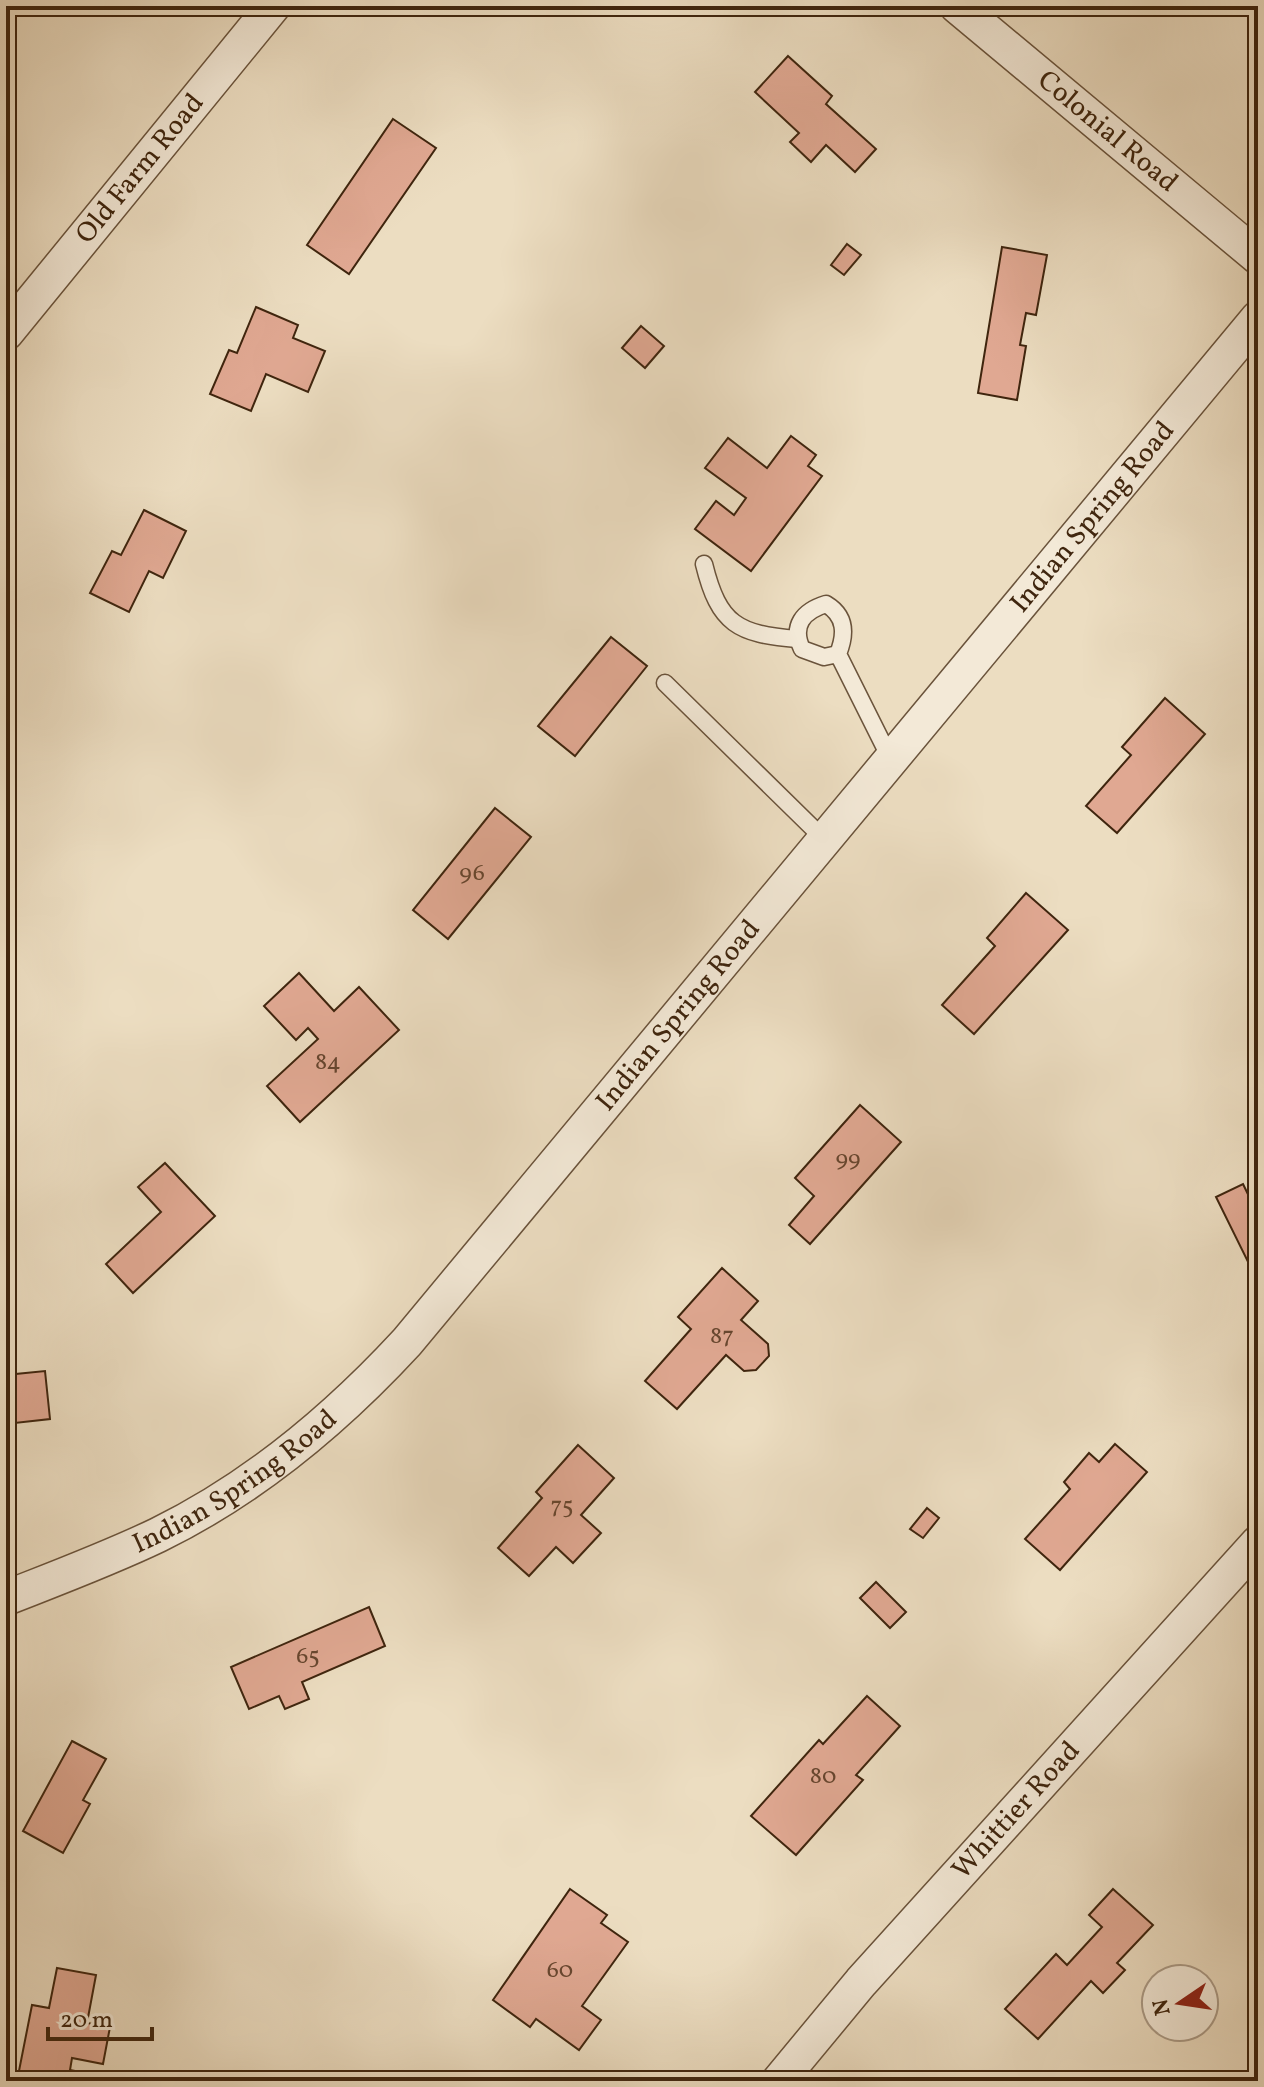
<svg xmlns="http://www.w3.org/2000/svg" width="1264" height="2087" font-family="Vollkorn,serif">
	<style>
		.building { fill: #e0a892; stroke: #3f250e; stroke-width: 2 }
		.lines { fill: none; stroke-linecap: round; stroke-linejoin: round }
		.service-casing { stroke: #6a533b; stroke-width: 19 }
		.minor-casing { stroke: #6a533b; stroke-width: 37 }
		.service { stroke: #f3e9d7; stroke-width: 16 }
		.minor { stroke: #f3e9d7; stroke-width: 34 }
		.labels { text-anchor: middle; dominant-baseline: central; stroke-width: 8; stroke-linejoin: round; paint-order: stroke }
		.number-label { font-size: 24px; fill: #67462f }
		.street-label { font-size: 28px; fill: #3f250e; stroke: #f3e9d7 }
	</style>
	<rect width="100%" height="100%" fill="#ecddc1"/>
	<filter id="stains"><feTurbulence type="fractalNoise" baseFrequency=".0025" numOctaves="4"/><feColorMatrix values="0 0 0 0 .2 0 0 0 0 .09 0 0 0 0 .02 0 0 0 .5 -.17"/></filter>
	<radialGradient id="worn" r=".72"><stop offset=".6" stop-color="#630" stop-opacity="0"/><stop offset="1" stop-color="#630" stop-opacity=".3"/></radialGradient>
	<g class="building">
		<path d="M788,56l44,40 -6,8 50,45 -21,23 -29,-27 -15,17 -21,-20 9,-9 -44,-41z"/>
		<path d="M393,119l43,29 -87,126 -42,-29z"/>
		<path d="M847,244l14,11 -17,20 -13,-10z"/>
		<path d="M1002,247l45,8 -11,60 -10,-2 -6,32 6,1 -9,54 -39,-7z"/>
		<path d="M256,307l42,18 -5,13 32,13 -17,41 -42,-18 -15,37 -41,-17 19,-44 8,3z"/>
		<path d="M641,326l23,20 -19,22 -23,-20z"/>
		<path d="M791,436l25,19 -8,11 14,10 -71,95 -56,-42 21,-28 18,14 12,-17 -41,-30 23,-30 39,30z"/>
		<path d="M144,510l42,21 -23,47 -14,-7 -20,41 -39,-19 22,-42 9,4z"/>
		<path d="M611,637l36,29 -72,90 -37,-30z"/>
		<path d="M1165,698l40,36 -88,99 -31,-27 45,-51 -9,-8z"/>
		<path d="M495,808l36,29 -83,102 -35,-29z"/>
		<path d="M1026,893l42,37 -94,104 -32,-29 53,-59 -8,-8z"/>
		<path d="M299,973l35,38 25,-24 40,43 -99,92 -33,-36 51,-47 -10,-11 -12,12 -32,-34z"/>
		<path d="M860,1105l41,37 -91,102 -21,-19 25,-29 -19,-18z"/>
		<path d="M165,1163l50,53 -82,77 -27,-29 55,-52 -23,-25z"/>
		<path d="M1243,1184l13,27 2,-1v72l-42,-85z"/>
		<path d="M722,1268l36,33 -17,19 27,24 1,12 -13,14 -12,1 -18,-16 -49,54 -32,-28 46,-52 -13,-12z"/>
		<path d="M45,1371l5,48 -44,5v-49z"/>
		<path d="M1115,1444l32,28 -87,98 -35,-31 45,-50 -6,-7 25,-29 10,9z"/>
		<path d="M578,1445l36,33 -33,37 20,18 -28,30 -17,-16 -27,29 -31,-28 44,-50 -6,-6z"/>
		<path d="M927,1508l12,10 -16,20 -13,-9z"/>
		<path d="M876,1582l30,30 -16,16 -30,-30z"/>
		<path d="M369,1607l16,39 -83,36 7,17 -24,10 -6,-13 -30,13 -18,-42z"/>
		<path d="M867,1696l33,30 -44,49 7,5 -67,75 -45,-39 68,-76 4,4z"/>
		<path d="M72,1741l34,18 -23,41 7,4 -27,49 -40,-22z"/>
		<path d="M570,1889l37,26 -6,8 27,19 -46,64 19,14 -22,30 -43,-31 -6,8 -37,-27z"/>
		<path d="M1113,1889l40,36 -36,38 8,7 -22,23 -12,-12 -53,58 -33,-30 51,-55 11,11 35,-38 -13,-12z"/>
		<path d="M57,1968l39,7 -9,48 23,4 -7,37 -31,-6 -2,12 31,6 -1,5h-83l15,-76 17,3z"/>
	</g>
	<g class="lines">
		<g class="service-casing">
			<g id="service">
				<path d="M704,564c15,61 34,70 93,75"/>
				<path d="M838,654l-14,3 -22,-8c-11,-23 1,-38 24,-45 20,12 20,30 12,50l53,106"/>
				<path d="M665,683l160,157"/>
			</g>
		</g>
		<g class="minor-casing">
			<g id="minor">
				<path id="s1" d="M957,6l301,251"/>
				<path id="s2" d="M6,333l267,-327"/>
				<path id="s3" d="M6,1598c51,-20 102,-39 152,-63 96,-47 177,-115 249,-193l851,-1024"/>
				<path id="s4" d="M779,2081l82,-99 397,-439"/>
			</g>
		</g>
		<use href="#service" class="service"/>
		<use href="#minor" class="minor"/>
	</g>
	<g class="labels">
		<g class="number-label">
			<text x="472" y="874">96</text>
			<text x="328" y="1063">84</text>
			<text x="848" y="1160">99</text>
			<text x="722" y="1337">87</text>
			<text x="562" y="1507">75</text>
			<text x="308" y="1657">65</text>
			<text x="823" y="1777">80</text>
			<text x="560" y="1971">60</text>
		</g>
		<g class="street-label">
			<text stroke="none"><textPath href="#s1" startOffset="196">Colonial Road</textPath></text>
			<text stroke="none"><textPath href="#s2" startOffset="212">Old Farm Road</textPath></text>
			<text stroke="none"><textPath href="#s3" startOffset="1554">Indian Spring Road</textPath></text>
			<text stroke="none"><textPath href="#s3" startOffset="906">Indian Spring Road</textPath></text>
			<text stroke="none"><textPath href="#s3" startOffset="258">Indian Spring Road</textPath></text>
			<text stroke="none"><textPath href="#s4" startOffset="360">Whittier Road</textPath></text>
		</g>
	</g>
	<rect width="1264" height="2087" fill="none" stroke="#ecddc1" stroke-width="32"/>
	<rect x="8" y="8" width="1248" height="2071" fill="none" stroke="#3f250e" stroke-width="4"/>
	<rect x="16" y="16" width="1232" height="2055" fill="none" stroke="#3f250e" stroke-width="2"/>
	<g transform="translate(1180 2003) rotate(257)"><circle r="38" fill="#f3e9d7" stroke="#ab9b87" stroke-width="2"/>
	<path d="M0-6L14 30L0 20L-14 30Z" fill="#8f2418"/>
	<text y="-12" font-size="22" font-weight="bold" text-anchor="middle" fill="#3f250e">N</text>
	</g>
	<path d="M48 2027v12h104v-12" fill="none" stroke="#3f250e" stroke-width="4"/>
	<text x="60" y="2027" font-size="24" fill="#3f250e" stroke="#f3e9d7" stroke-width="6" paint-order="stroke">20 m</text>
	<rect width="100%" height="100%" filter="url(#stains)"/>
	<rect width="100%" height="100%" fill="url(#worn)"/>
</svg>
